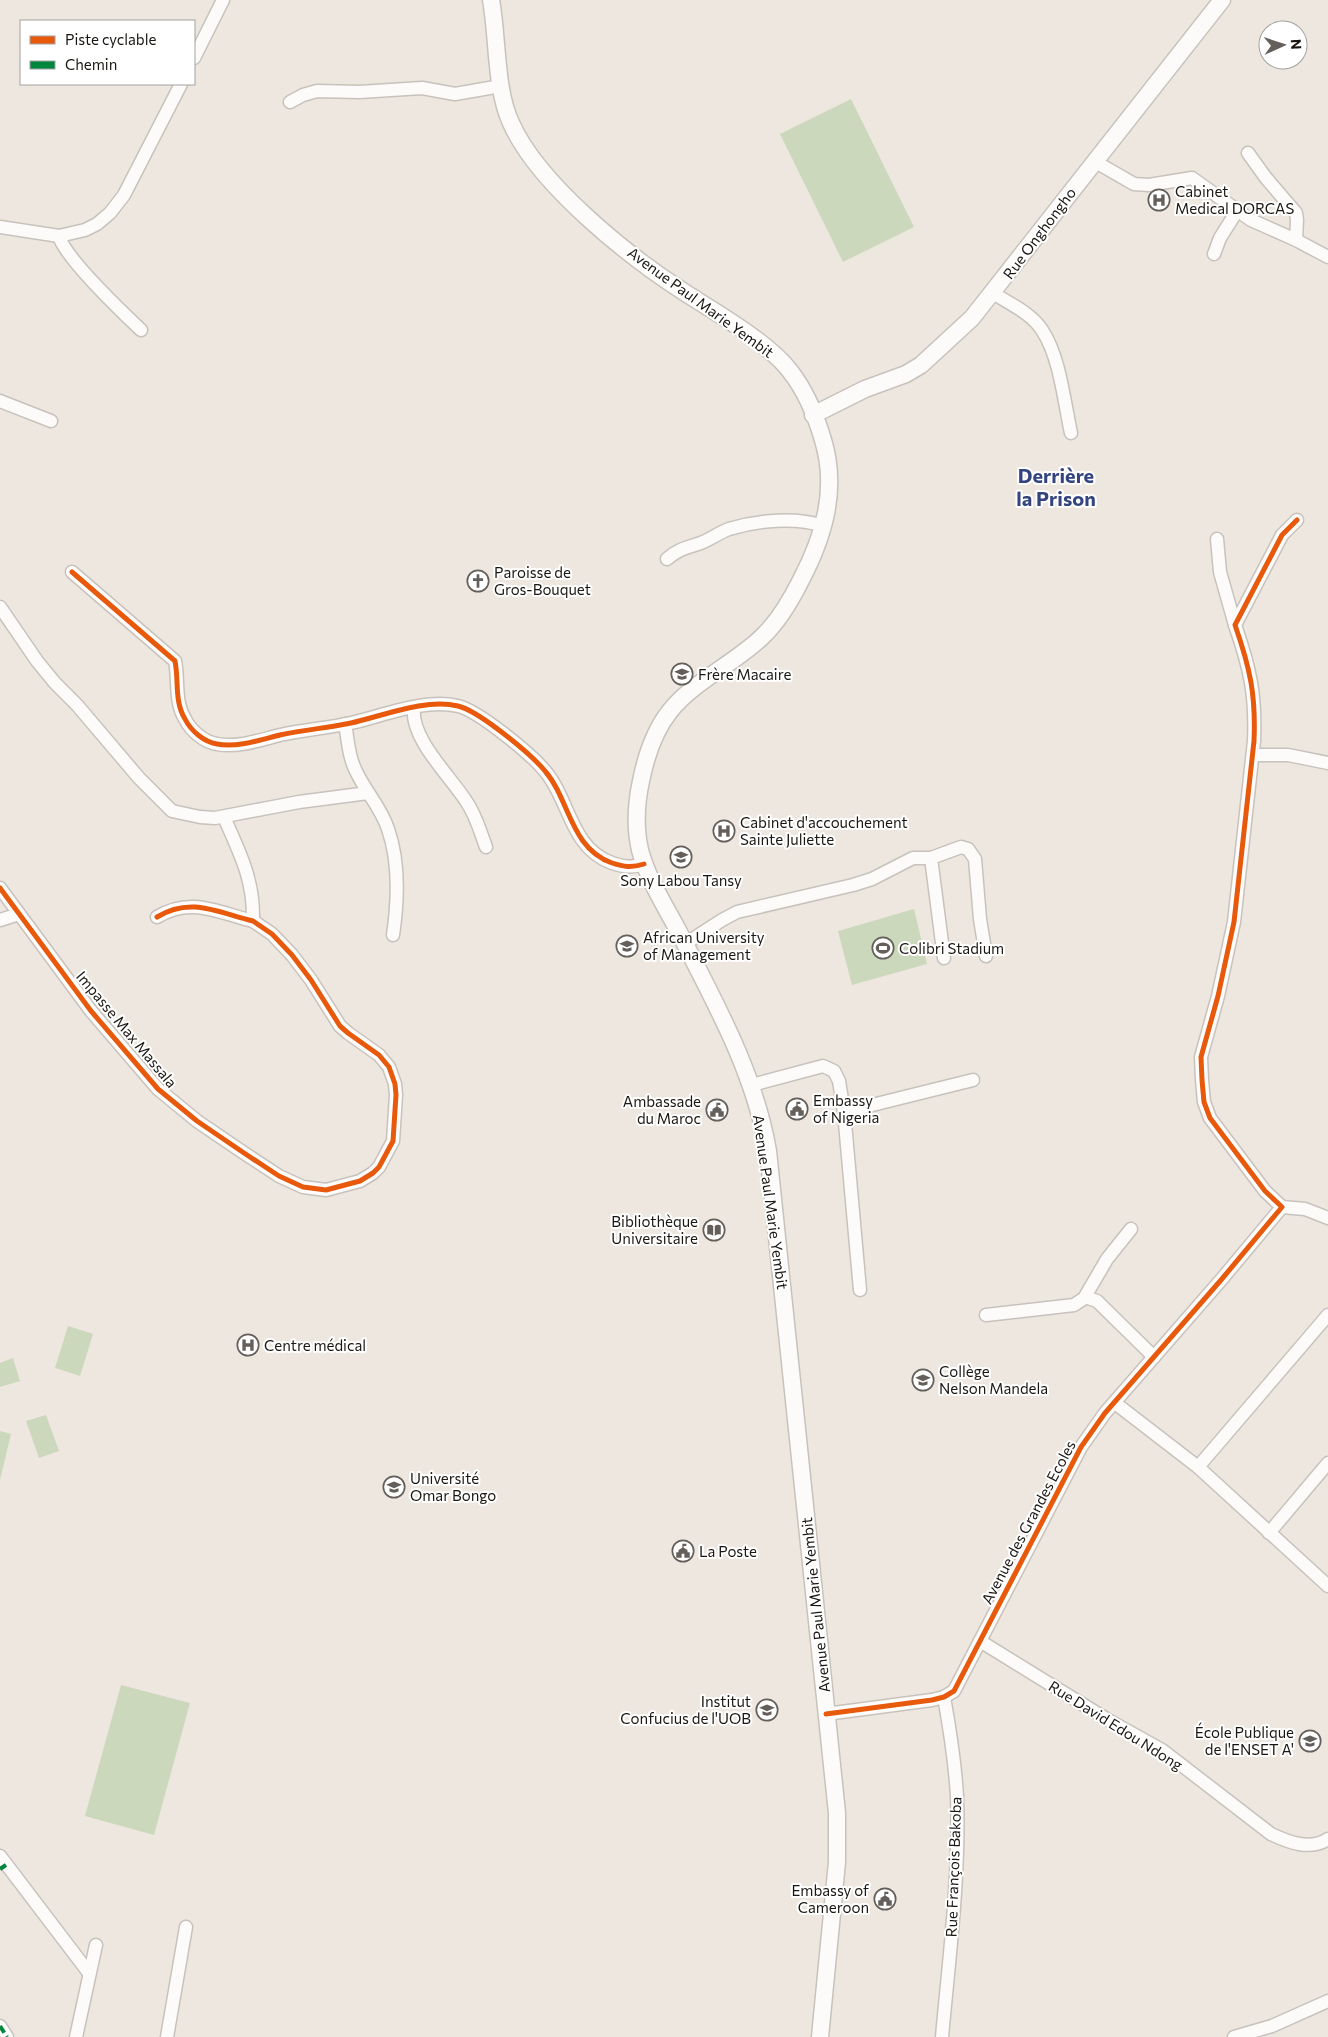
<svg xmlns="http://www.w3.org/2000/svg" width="1328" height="2037" font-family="Commissioner,sans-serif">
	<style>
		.pitch { fill: #cbd8bc }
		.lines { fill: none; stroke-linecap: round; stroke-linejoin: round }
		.minor-casing { stroke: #c8c2bc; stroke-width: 15 }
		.major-casing { stroke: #c8c2bc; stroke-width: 19 }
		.minor { stroke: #fcfbfa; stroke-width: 12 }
		.major { stroke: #fcfbfa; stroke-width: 16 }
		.quiet { stroke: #00873e; stroke-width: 4; stroke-dasharray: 8 4; stroke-linecap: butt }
		.cycleway-casing { stroke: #fff; stroke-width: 8 }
		.cycleway { stroke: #e8590c; stroke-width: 5 }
		.labels { text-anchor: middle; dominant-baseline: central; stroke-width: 4; stroke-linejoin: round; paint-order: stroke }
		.poi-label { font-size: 15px; fill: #1a1612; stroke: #fff; text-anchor: start }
		.street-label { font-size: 15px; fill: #1a1612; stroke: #fff }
		.district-label { font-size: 20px; font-weight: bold; fill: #33447e; stroke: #fff }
	</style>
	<rect width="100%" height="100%" fill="#eee7e0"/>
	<g class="pitch">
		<path d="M851,99l63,128 -71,35 -63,-128z"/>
		<path d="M914,909l13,55 -75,21 -14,-54z"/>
		<path d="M68,1326l25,8 -13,42 -25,-8z"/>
		<path d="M13,1358l7,23 -20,6v-24z"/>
		<path d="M46,1415l13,36 -20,7 -13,-37z"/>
		<path d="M0,1431l11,3 -11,46z"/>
		<path d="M121,1685l69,18 -36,132 -69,-19z"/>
	</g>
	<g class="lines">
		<g class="minor-casing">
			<g id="minor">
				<path d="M194,58l29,-58"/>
				<path d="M290,102l13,-7 14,-4 42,1 63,-4 33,6 46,-8"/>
				<path d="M1248,153l18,25 30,35 1,7 -1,20"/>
				<path d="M1094,161l40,23 15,1 43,-7 59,42 45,20 32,17"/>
				<path d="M0,227l59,9 26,-6 12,-6 13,-11 14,-18 57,-111"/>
				<path d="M59,236c6,22 63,76 82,94"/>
				<path d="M1214,254l6,-16 17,-27"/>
				<path d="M993,293c17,11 38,20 49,37 18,27 22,71 29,103"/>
				<path d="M0,401l51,20"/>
				<path d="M1217,539l3,33 15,53"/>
				<path d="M667,559c10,-9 18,-11 31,-15 10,-3 20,-11 31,-15 30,-9 66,-12 95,-3"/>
				<path d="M72,572l103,89c4,19 -1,40 10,58 6,12 19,23 32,25 20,4 43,-4 63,-9 23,-5 47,-7 71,-12 32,-7 74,-25 107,-17 21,5 73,48 87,65 25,29 25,77 67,92 12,4 20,5 32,1"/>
				<path d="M0,607l37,54 18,22 22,22 62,73 33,33 28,6 15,1 84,-16 69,-9"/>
				<path d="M414,708c-4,30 36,68 52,93 10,14 14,30 20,46"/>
				<path d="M345,724c3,15 3,31 10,45 9,21 26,38 33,60 12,34 10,72 5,106"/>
				<path d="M1253,755h35l40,8"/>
				<path d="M224,817c16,37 30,62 29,104"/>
				<path d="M931,858l13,100"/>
				<path d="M0,888l91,123 67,78 39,32 47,32 35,23 24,11 23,3 34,-9 13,-8 6,-6 14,-26 3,-46 -1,-11 -6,-17 -10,-12 -31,-22 -8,-7 -29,-46 -19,-25 -20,-21 -19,-13c-34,-8 -62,-25 -96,-4"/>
				<path d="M0,920l19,-6"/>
				<path d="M685,944l37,-24 15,-8 116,-27 19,-6 41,-21h18l30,-11 7,2 7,10 5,60 6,37"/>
				<path d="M752,1085l71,-19 11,5 5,10 5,31 16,178"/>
				<path d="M844,1112l129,-32"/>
				<path d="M1282,1207l-17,-16 -55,-73 -6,-16 -2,-22 -1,-23 17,-61 16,-74 20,-181c2,-46 -4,-73 -19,-116l47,-90 15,-15"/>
				<path d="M1282,1207l23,2 23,9"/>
				<path d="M1086,1295l21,-36 24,-30"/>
				<path d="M1088,1298l9,3 57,56"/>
				<path d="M986,1315l88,-10 9,-6"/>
				<path d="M1115,1403l83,64 130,119"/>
				<path d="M1198,1467l130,-152"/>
				<path d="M1269,1533l59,-70"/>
				<path d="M980,1641l128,79 54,30 109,84c17,8 39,17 57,5"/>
				<path d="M826,1714l106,-14 12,-3 10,-6 127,-244 24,-34 116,-133 61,-73"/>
				<path d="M0,1856l89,117"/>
				<path d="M0,2026l7,11"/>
				<path d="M76,2037l20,-92"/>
				<path d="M167,2037l19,-110"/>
				<path d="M942,2037c7,-78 18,-163 15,-241 -2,-33 -7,-66 -13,-99"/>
				<path d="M1234,2037l38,-11 56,-25"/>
			</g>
		</g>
		<g class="major-casing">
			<g id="major">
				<path d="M491,0c7,38 4,89 20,123 27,61 117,133 173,169 31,20 84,50 106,79 15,19 26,45 33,69 15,49 1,96 -22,140 -10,20 -22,41 -39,57 -28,27 -68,44 -92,74 -16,20 -24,45 -29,70 -5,23 -6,47 -1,69 8,31 28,60 42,88 35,68 73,137 86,213l69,662v49l-17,175"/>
				<path d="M813,415l52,-26 41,-15 15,-9 51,-47 250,-318"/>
			</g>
		</g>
		<use href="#minor" class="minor"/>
		<use href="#major" class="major"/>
		<g class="quiet">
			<path d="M0,1869l6,-4"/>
			<path d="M0,2026l7,11"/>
		</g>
		<g class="cycleway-casing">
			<g id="cycleway">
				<path d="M72,572l103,89c4,19 -1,40 10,58 6,12 19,23 32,25 20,4 43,-4 63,-9 23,-5 47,-7 71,-12 32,-7 74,-25 107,-17 21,5 73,48 87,65 25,29 25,77 67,92 12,4 20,5 32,1"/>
				<path d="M0,888l91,123 67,78 39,32 47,32 35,23 24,11 23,3 34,-9 13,-8 6,-6 14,-26 3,-46 -1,-11 -6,-17 -10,-12 -31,-22 -8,-7 -29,-46 -19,-25 -20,-21 -19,-13c-34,-8 -62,-25 -96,-4"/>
				<path d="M826,1714l106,-14 12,-3 10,-6 127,-244 24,-34 116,-133 61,-73 -17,-16 -55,-73 -6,-16 -2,-22 -1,-23 17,-61 16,-74 20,-181c2,-46 -4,-73 -19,-116l47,-90 15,-15"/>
			</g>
		</g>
		<use href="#cycleway" class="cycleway"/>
	</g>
	<defs>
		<g id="hospital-ring" transform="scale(1.125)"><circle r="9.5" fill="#fff" stroke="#645f5a" stroke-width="1.5"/><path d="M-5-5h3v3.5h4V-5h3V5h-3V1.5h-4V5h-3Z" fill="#645f5a"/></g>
		<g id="church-ring" transform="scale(1.125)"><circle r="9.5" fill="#fff" stroke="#645f5a" stroke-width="1.5"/><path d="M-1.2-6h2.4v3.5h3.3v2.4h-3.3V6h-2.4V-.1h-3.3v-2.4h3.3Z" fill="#645f5a"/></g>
		<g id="school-ring" transform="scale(1.125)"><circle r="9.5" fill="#fff" stroke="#645f5a" stroke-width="1.5"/><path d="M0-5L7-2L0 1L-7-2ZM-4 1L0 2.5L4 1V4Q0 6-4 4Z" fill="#645f5a"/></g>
		<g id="university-ring" transform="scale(1.125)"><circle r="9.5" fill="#fff" stroke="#645f5a" stroke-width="1.5"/><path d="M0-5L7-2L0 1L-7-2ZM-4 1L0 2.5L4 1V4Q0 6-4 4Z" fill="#645f5a"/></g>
		<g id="stadium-ring" transform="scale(1.125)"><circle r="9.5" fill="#fff" stroke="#645f5a" stroke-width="1.5"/><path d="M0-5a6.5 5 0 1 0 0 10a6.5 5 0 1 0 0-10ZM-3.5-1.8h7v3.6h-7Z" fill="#645f5a"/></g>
		<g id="civic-ring" transform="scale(1.125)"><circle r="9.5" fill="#fff" stroke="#645f5a" stroke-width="1.5"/><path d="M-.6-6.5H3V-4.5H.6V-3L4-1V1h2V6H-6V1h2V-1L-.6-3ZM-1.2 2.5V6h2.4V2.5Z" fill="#645f5a"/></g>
		<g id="library-ring" transform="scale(1.125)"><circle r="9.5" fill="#fff" stroke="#645f5a" stroke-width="1.5"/><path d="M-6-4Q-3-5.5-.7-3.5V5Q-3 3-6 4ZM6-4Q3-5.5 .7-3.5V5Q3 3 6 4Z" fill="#645f5a"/></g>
	</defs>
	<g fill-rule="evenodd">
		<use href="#hospital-ring" x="1159" y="200"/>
		<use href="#church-ring" x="478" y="581"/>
		<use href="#school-ring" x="682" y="674"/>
		<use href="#hospital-ring" x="724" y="831"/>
		<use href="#school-ring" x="681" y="857"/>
		<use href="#university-ring" x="627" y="946"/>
		<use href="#stadium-ring" x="883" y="948"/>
		<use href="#civic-ring" x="797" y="1109"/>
		<use href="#civic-ring" x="717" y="1110"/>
		<use href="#library-ring" x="714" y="1230"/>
		<use href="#hospital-ring" x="248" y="1345"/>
		<use href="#school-ring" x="923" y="1380"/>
		<use href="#university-ring" x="394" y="1487"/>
		<use href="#civic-ring" x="683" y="1551"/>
		<use href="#university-ring" x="767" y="1710"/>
		<use href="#school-ring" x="1310" y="1741"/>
		<use href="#civic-ring" x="885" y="1899"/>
	</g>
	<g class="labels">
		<g class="poi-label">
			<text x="1175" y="191">Cabinet<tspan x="1175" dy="17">Medical DORCAS</tspan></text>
			<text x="494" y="572">Paroisse de<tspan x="494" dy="17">Gros-Bouquet</tspan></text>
			<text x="698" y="674">Frère Macaire</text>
			<text x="740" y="822">Cabinet d'accouchement<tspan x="740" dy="17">Sainte Juliette</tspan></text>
			<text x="681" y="880" text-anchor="middle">Sony Labou Tansy</text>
			<text x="643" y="937">African University<tspan x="643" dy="17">of Management</tspan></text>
			<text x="899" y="948">Colibri Stadium</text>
			<text x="813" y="1100">Embassy<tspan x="813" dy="17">of Nigeria</tspan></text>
			<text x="701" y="1101" text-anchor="end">Ambassade<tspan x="701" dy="17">du Maroc</tspan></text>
			<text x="698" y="1221" text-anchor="end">Bibliothèque<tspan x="698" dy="17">Universitaire</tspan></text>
			<text x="264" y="1345">Centre médical</text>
			<text x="939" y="1371">Collège<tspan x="939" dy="17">Nelson Mandela</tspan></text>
			<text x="410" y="1478">Université<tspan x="410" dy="17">Omar Bongo</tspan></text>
			<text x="699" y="1551">La Poste</text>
			<text x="751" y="1701" text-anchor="end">Institut<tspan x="751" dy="17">Confucius de l'UOB</tspan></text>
			<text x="1294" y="1732" text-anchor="end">École Publique<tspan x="1294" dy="17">de l'ENSET A'</tspan></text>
			<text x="869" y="1890" text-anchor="end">Embassy of<tspan x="869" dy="17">Cameroon</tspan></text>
		</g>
		<g class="street-label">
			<text transform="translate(1039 233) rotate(-53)">Rue Onghongho</text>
			<text transform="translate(701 302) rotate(36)">Avenue Paul Marie Yembit</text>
			<text transform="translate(127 1029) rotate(50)">Impasse Max Massala</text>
			<text transform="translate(771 1202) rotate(82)">Avenue Paul Marie Yembit</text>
			<text transform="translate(1028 1522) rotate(-62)">Avenue des Grandes Ecoles</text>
			<text transform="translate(815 1605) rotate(-96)">Avenue Paul Marie Yembit</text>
			<text transform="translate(1116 1725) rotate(32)">Rue David Edou Ndong</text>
			<text transform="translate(953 1867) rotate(-88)">Rue François Bakoba</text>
		</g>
		<g class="district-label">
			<text x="1056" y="475">Derrière<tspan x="1056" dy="23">la Prison</tspan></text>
		</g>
	</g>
	<rect x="20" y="20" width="175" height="65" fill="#ffffff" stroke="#a3a2a0"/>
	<rect x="30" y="36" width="25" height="8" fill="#e8590c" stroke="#a3a2a0"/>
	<text x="65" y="45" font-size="15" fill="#1a1612">Piste cyclable</text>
	<rect x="30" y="61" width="25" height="8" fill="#00873e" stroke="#a3a2a0"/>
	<text x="65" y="70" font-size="15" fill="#1a1612">Chemin</text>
	<g transform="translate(1283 45) rotate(87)"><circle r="24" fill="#ffffff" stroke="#a3a2a0"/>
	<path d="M0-4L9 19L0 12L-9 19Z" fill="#645f5a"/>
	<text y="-8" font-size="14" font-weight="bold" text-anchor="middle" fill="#1a1612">N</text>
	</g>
</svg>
